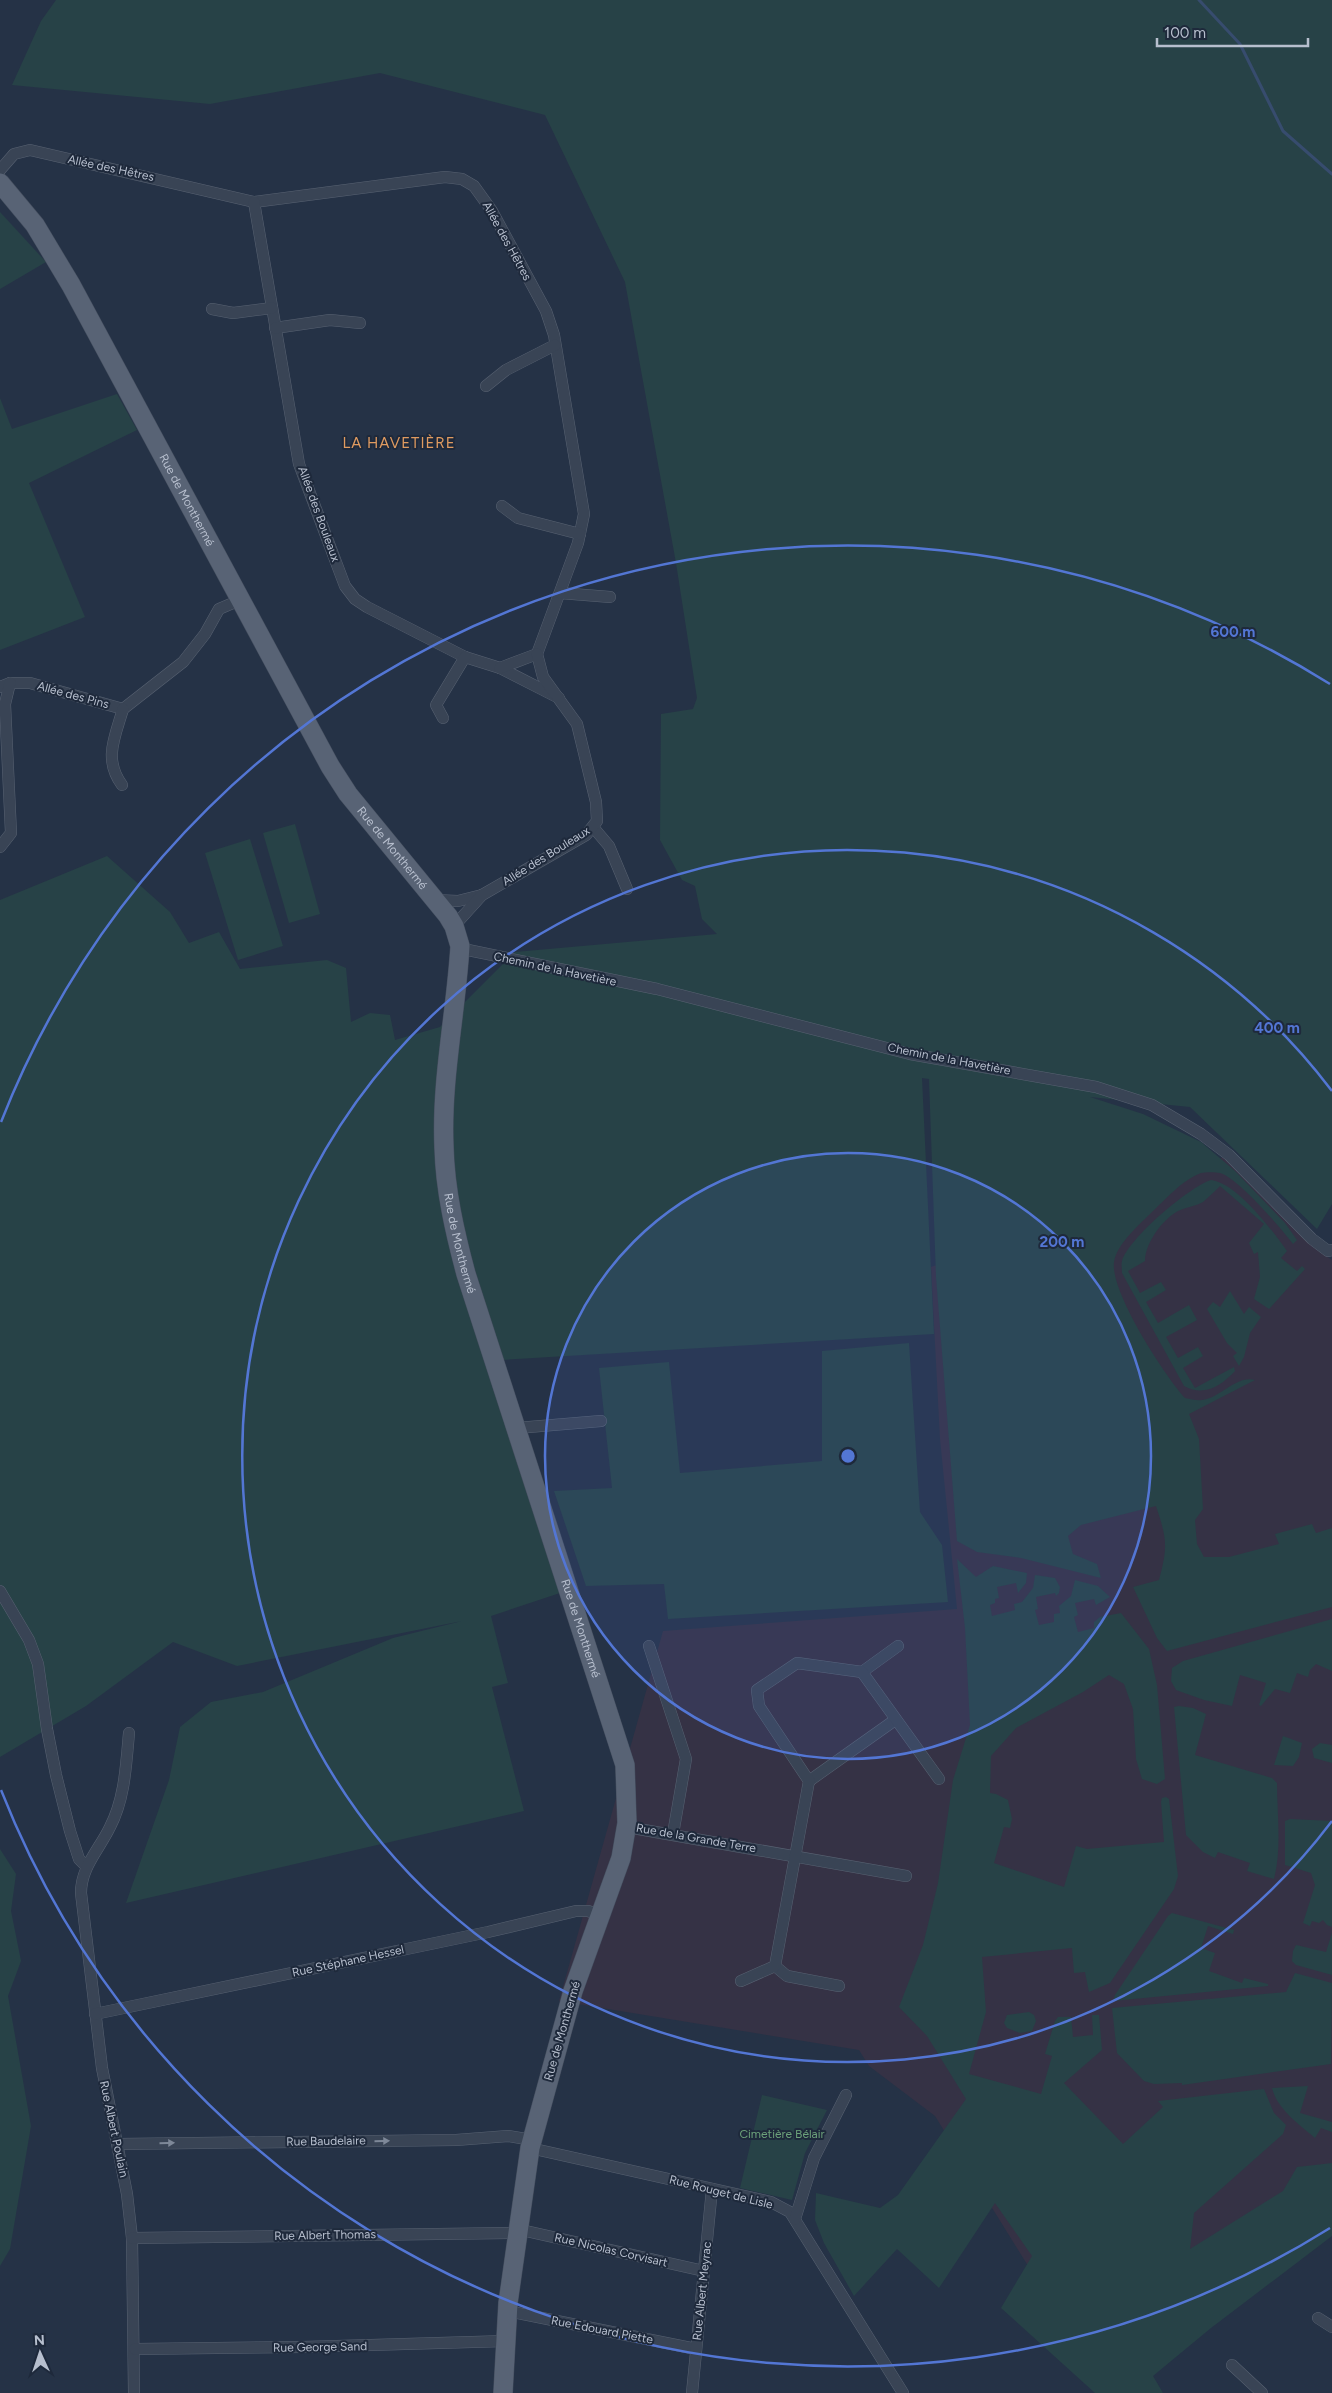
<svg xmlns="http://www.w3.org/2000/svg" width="1332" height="2393" font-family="Figtree,sans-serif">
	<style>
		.medical { fill: #353245 }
		.green { fill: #274247 }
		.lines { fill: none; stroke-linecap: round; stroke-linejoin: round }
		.stream { stroke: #374c6e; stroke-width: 3 }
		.minor-casing { stroke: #586272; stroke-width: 12 }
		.primary-casing { stroke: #434d5e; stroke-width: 20 }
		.minor { stroke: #394455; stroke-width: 11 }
		.primary { stroke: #586375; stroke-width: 19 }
		.oneway { fill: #7e8898 }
		.ring { fill: none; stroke: #5376d4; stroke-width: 2.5 }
		.labels { text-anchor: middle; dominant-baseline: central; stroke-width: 4; stroke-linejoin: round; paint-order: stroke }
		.street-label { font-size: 12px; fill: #b7bfce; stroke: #1e293b }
		.park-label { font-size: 12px; fill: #6ca17a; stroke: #1e293b }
		.quarter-label { font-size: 15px; letter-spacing: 1px; fill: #e09b60; stroke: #1e293b }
		.centre { fill: #5376d4; stroke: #1e293b; stroke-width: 2.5 }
		.ring-label { font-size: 15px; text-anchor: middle; font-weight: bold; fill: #5376d4; stroke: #1e293b; stroke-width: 4; stroke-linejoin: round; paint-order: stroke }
	</style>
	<rect width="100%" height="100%" fill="#253246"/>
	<path class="medical" d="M1229,1155l87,94 16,11v974l-225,159 -172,-277 -66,-50 -10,-16 -300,-49 104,-370 294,-22 -17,-170 -9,-172z"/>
	<g class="green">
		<path d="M56,0h1276v1204l-15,25 -127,-122 -100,-10 53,17 58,28 34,29 50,52 12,17 -4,4c-12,-16 -55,-66 -73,-71 -4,-1 -15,-1 -19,0 -19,7 -36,27 -51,41 -12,12 -33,30 -36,48 -4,30 51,114 71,136 6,1 12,3 17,2 19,-2 34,-25 53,-20l-66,34 10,25 4,70 -8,11 2,24 7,13h25l50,-13 -4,-10 37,-10 4,9 16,-5v79l-165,44 -10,-13 -24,-51 26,-7c9,-33 8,-41 -3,-74l-75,19 -13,11 5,18 24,10 4,14 -80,-20 -44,-6 -20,-11 -21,-264 -7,-198 -7,-1 12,256 -449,27 75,232 -69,23 17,67 -16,4 32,124 -398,92 43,-123 11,-53 31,-25 52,-10 130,-54 69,-17 -225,45 -64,-24 -87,64 -86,51v-857l107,-44 63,56 19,31 30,-11 21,37 87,-9 19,8 5,54 19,-9 20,2 5,25 45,-13 75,-75 202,-18 -15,-15 -7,-33 -13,-6 -22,-40 1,-126 32,-5 4,-11 -21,-135 -51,-281 -80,-167 -165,-42 -170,31 -198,-19 29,-64z"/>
		<path d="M0,212l46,50 -46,27z"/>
		<path d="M117,394l20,36 -108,53 56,134 -85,33v-252l12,31z"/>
		<path d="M295,824l25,90 -31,9 -26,-90z"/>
		<path d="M250,839l33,107 -45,14 -33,-107z"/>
		<path d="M1211,1180c26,3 61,50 76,71l-6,7 16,13 5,-5 3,3 -36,40 -15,-10 6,-22 -2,-25 -4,2 -5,-11 15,-19 -44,-38c-5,5 -11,11 -17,16 -6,4 -17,5 -25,9 -15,8 -33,32 -33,50l-17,10 12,22 21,-11 5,8 -20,12 12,21 31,-18 8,15 -31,17 12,21 20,-11 5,9 -20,12 12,20 39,-21 1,4c-14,15 -31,26 -51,15l-62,-113c0,-4 -1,-9 0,-12 7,-23 67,-74 89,-81z"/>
		<path d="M1230,1291l14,23 5,-7 12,10 -11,16 -6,24 -5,9 -6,-10 4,-3 -10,-10 -20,-34 6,-7 7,5z"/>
		<path d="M909,1343l11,169 22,33 6,57 -280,17 -4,-35 -78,2 -32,-95 58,-3 -13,-120 70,-6 11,111 142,-12v-110z"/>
		<path d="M957,1559l19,18 17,-11 34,7 -1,10 -8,10 -2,-10 -19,4 2,11 -4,1v4l-5,2 2,11 23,-6 -1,-6 8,-2 11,-14 2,-13 20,3 5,9 -1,6 -3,3 -1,-3 -19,4 2,12 -3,1 4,15 15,-3v-8l6,-1 -1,-7 12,-10 4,-16 23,6 12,11 -14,8 -2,-6 -19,4 3,12 -4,2 4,15 16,-4v-6l6,-5 21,-4 28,36 8,36 8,94 -8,5 -15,-5 -6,-20 -3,-50 -9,-25 -15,-9 -26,17 -67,36 -25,28 -1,37 6,1 12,6 4,19 -2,9 -6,-1 -10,36 70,24 12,-41 11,3 77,-7 -3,-40 1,-4 4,-1 3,2 9,77 -4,13 -64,94 -21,9 -4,-20 -11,1 -2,-25 -90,9 4,55 -17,62 72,20 11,-38 -7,-2 10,-33 3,-4h13l2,20 20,-2 -1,-20h7l3,35 -38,33 59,61 40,-37 -5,-6 106,-12 10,24 12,12 -3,9 -89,79 -4,36 93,-58 14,-24 35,-4v73l-121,92 -58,48 10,17h-68l-94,-85 31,-52 -37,-53 -56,85 -42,-39 -43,47 -30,-53 -9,-23 1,-27 64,15 18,-13 68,-96 -39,-63 -28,-29 24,-62 15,-62 15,-103 17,-55 -5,-97z"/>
		<path d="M1332,1619v52l-16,-7 -6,6 -2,7 -11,-4 -7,20 -15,-4 -14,17 -2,-1 7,-22 -26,-8 -8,31 -28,-6 -28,-10 -5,-9 1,-13 11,-7z"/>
		<path d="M1179,1706l14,2 13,6 -11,41 77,23 5,5c0,31 5,65 -3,96l-27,-8 3,-8 -32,-11 -3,6 -12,-6 -17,-17 -12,-128z"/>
		<path d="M1283,1736l19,7 -3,14 -6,9 -19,-1z"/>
		<path d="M1320,1743l12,2v18l-18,-5 -2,-9z"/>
		<path d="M1290,1819l42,2v106l-5,-2 -4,-5 -4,3 -7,-2 -2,5 -7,-3 12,-38 -4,-12 -26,-8v-44z"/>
		<path d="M0,1849l16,25 -5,37 10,50 -13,35 23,130 -21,123 -10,17z"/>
		<path d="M1172,1913l62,17 -1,4 -25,-8 -7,22 14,5 -6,18 33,12 2,-5 24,6v2l-155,15 2,-6 53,-79z"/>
		<path d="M1332,1933v42l-36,-10 -4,-4 1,-10 3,-6 30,7z"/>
		<path d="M1295,1973l37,10 -1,81 -149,21v-2l-28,1 -10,-3 -27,-28 -5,-45 174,-16z"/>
		<path d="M1029,2012l5,3 2,6 -4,10 -12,2 -13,-5 -3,-5 3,-8z"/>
		<path d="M1308,2086l-8,27 32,9v10l-11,-4 -6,10c-16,-14 -38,-29 -43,-50z"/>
		<path d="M762,2095l65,15 -22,43 -13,47 -52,-12z"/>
	</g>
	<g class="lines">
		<path class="stream" d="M1199,0l41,44 43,87 49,43"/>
		<g class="minor-casing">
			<g id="minor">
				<path d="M0,170l14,-16 16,-4 224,52 191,-25 17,2 12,7 18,25 54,100 8,24 30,179 -6,29 -41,111"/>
				<path d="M254,202l45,262 46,122 10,13 12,8 98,50 35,11 59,30"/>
				<path d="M212,309l21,4 39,-5"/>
				<path d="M275,328l55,-8 30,3"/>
				<path d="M486,386l20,-16 49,-25"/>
				<path d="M502,506l16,12 62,16"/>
				<path d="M560,593l50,4"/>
				<path d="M500,668l37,-14"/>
				<path d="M0,687l10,-4h20l93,26"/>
				<path d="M123,709l60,-47 22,-28 14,-25 21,-9"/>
				<path d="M443,718l-7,-13 29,-48"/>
				<path d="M122,785c-19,-26 -7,-48 1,-76"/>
				<path d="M593,827l16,19 18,43"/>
				<path d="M0,847l11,-14 -6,-129 5,-21"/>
				<path d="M434,900l24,1 24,-6"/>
				<path d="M454,926l28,-31 104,-60 11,-14 -1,-19 -19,-78 -34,-47 -6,-23"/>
				<path d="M460,946l8,4 189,39 253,65 186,33 56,18 49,29 28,21 83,84 16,12 4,-1"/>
				<path d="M517,1428l84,-7"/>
				<path d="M0,1591l29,49 9,24 9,65 9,46 14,56 9,28 7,7"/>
				<path d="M649,1646l37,113 -13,75"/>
				<path d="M862,1672l36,-26"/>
				<path d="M129,1733c-3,32 -4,65 -19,94 -11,23 -29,40 -29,66l21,175 25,126 5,44 2,155"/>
				<path d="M809,1781l86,-61"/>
				<path d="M627,1827l279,49"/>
				<path d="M775,1966l12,10 52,10"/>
				<path d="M741,1981l34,-15 34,-185 -50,-75 -2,-16 40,-27 65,9 77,107"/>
				<path d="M95,2014l393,-82 88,-21h12l12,4"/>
				<path d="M118,2144l338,-4 52,-4 24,4"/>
				<path d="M530,2148l241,54 19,10 113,181"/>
				<path d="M795,2219l19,-61 32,-63"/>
				<path d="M517,2229l187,42"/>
				<path d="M132,2238l385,-5"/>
				<path d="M507,2311l189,38"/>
				<path d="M1318,2318l14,9"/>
				<path d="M135,2349l168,-2 203,-6"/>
				<path d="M1232,2365l30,28"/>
				<path d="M692,2393l20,-204"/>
			</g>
		</g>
		<g class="primary-casing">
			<g id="primary">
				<path id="s1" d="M0,183l35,42 36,60 259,481 18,28 100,122 6,10 6,20c-4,67 -19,134 -16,201 1,43 11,86 22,127l159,491 2,58 -6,35 -48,133 -43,157 -22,155 -5,90"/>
			</g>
		</g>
		<use href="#minor" class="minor"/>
		<use href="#primary" class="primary"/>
	</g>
	<defs><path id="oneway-solid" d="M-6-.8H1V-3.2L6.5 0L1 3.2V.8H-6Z" transform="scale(1.25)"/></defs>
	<g class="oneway">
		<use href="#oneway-solid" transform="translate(382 2141) rotate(-1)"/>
		<use href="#oneway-solid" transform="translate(167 2143) rotate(-1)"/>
	</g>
	<circle cx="848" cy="1456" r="303" fill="#5376d4" fill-opacity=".12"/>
	<g class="ring">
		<circle cx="848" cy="1456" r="303"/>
		<path d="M1332 1821A606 606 0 1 1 1332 1091"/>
		<path d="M1330 2228A910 910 0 0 1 1 1790M1 1122A910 910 0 0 1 1330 684"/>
	</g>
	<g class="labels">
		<g class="street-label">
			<text transform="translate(111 168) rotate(12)">Allée des Hêtres</text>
			<text transform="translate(507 241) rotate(61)">Allée des Hêtres</text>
			<text stroke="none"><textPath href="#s1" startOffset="369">Rue de Monthermé</textPath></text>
			<text transform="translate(319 514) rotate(70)">Allée des Bouleaux</text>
			<text transform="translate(73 695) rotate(15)">Allée des Pins</text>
			<text stroke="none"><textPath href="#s1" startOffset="774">Rue de Monthermé</textPath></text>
			<text transform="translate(546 856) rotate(-32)">Allée des Bouleaux</text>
			<text transform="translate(555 969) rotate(12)">Chemin de la Havetière</text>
			<text transform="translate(949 1059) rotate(11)">Chemin de la Havetière</text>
			<text stroke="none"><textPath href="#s1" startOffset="1194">Rue de Monthermé</textPath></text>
			<text stroke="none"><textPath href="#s1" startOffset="1598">Rue de Monthermé</textPath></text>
			<text transform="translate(696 1838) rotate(10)">Rue de la Grande Terre</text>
			<text transform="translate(348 1961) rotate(-12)">Rue Stéphane Hessel</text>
			<text transform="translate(562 2031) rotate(-74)">Rue de Monthermé</text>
			<text transform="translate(114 2129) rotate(78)">Rue Albert Poulain</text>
			<text transform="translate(326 2141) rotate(-1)">Rue Baudelaire</text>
			<text transform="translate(721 2192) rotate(14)">Rue Rouget de Lisle</text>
			<text transform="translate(325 2235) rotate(-1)">Rue Albert Thomas</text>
			<text transform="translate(611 2250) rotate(13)">Rue Nicolas Corvisart</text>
			<text transform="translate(702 2291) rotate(-84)">Rue Albert Meyrac</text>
			<text transform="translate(602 2330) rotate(11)">Rue Edouard Piette</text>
			<text transform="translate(320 2347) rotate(-1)">Rue George Sand</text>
		</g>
		<g class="park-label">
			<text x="782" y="2134">Cimetière Bélair</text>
		</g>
		<g class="quarter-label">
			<text x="399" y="443">LA HAVETIÈRE</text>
		</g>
	</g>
	<circle cx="848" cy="1456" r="8" class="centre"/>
	<g class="ring-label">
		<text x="1233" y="637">600 m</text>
		<text x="1277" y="1033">400 m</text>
		<text x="1062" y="1247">200 m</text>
	</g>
	<g transform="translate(40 2353) rotate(357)" stroke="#1e293b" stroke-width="4" paint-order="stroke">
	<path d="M0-4L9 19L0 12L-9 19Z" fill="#b7bfce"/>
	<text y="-8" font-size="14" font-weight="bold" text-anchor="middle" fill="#b7bfce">N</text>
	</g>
	<path d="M1157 38v8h151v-8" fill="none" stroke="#b7bfce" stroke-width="2.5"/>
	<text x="1164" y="38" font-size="15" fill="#b7bfce" stroke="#1e293b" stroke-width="4" paint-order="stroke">100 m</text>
</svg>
